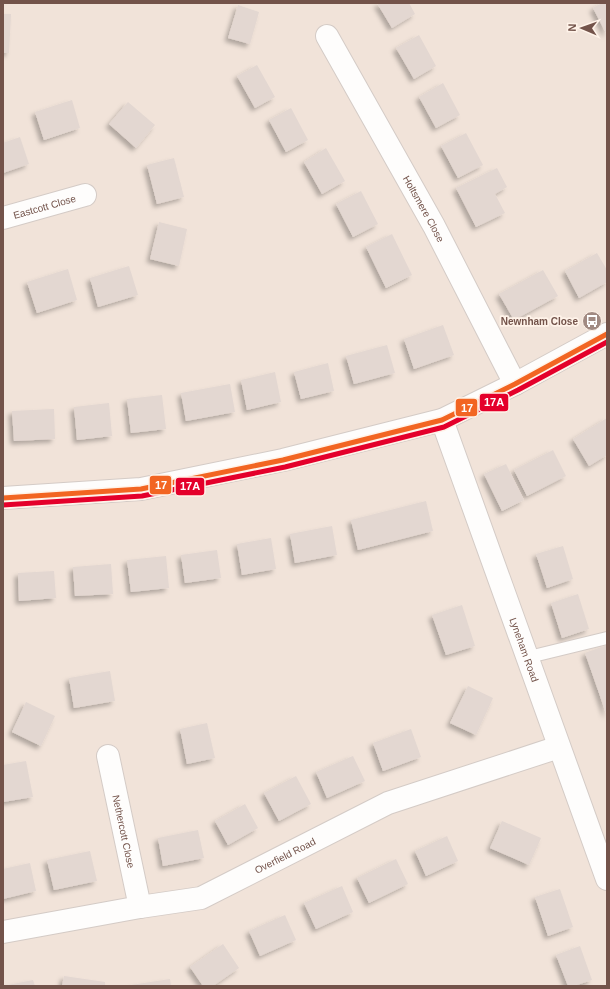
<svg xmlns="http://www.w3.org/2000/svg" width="610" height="989" font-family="Arial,sans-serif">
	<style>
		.residential { fill: #f1e3d9 }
		.building { fill: #e3d7d1; filter: url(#shadow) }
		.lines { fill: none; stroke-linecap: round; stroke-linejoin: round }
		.service-casing { stroke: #d4cbc6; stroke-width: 14 }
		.minor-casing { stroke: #d4cbc6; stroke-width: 24 }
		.service { stroke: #fefdfc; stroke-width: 12 }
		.minor { stroke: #fefdfc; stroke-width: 22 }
		.bus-1-casing { stroke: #fff3e9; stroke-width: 8 }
		.bus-2-casing { stroke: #fff3e9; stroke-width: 8 }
		.bus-1 { stroke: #f26522; stroke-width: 5 }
		.bus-2 { stroke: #e4002b; stroke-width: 5 }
		.labels { text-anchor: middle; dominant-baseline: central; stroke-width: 3.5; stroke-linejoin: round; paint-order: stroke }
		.street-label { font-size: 10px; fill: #73534a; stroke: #fff3e9 }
		.poi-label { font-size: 10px; font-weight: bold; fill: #73534a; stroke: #fff3e9; text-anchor: end }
		.line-badge { stroke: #fff3e9; stroke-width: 1.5 }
		.badge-label { font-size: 11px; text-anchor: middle; font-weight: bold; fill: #fff }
	</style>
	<defs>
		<filter id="shadow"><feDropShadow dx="-3.5" dy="3.5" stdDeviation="2" flood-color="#0004"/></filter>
	</defs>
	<rect width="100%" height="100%" fill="#f6efe9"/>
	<rect class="residential" x="3" y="3" width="604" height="983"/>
	<g class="building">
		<path d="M377,3h32l6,11 -23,14z"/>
		<path d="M602,3h5v32l-14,-27z"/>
		<path d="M238,5l21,7 -9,32 -22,-6z"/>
		<path d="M3,14h8l-2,39h-6z"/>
		<path d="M419,35l17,31 -22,13 -18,-31z"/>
		<path d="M257,65l18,32 -20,11 -18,-32z"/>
		<path d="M443,83l17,32 -24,13 -17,-31z"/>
		<path d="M72,100l8,28 -36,12 -9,-28z"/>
		<path d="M128,102l27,23 -19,23 -27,-24z"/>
		<path d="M291,108l17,32 -22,12 -17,-32z"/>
		<path d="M466,133l17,32 -25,13 -17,-32z"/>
		<path d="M20,137l9,27 -26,9v-30z"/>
		<path d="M326,148l19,33 -23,13 -18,-32z"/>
		<path d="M174,158l10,39 -27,7 -10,-39z"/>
		<path d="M497,168l10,19 -12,7 10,19 -29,14 -20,-39z"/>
		<path d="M361,191l17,33 -25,13 -17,-33z"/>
		<path d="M159,222l28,7 -8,37 -29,-7z"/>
		<path d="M392,234l20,41 -26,13 -20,-41z"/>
		<path d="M597,253l10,17v12l-28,16 -14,-27z"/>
		<path d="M129,266l9,29 -40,12 -8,-29z"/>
		<path d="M68,269l9,31 -40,13 -10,-31z"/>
		<path d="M543,270l15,26 -44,24 -15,-26z"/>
		<path d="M443,325l11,30 -40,14 -10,-30z"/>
		<path d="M387,345l8,28 -41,11 -8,-28z"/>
		<path d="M328,363l6,28 -33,8 -7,-27z"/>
		<path d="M275,372l6,30 -34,8 -6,-30z"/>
		<path d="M230,384l5,28 -49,9 -5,-28z"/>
		<path d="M162,395l4,34 -35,4 -4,-34z"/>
		<path d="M109,403l3,33 -35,4 -3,-33z"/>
		<path d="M54,409l1,30 -41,2 -2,-30z"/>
		<path d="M607,418v37l-18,11 -16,-27z"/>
		<path d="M553,450l13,26 -39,20 -13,-26z"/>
		<path d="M506,464l18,36 -22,11 -18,-37z"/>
		<path d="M426,501l7,30 -75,19 -7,-30z"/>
		<path d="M332,526l5,29 -42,8 -5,-29z"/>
		<path d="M271,538l5,31 -34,6 -5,-31z"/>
		<path d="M563,546l10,33 -26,9 -11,-34z"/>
		<path d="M217,550l4,28 -36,5 -4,-28z"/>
		<path d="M166,556l3,32 -38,4 -4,-32z"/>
		<path d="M111,564l2,30 -38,2 -2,-29z"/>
		<path d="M54,571l2,27 -37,3 -1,-28z"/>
		<path d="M578,594l11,35 -27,9 -11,-35z"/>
		<path d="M462,605l13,41 -29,9 -14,-40z"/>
		<path d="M607,645v71l-22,-63z"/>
		<path d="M110,671l5,30 -41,7 -5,-30z"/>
		<path d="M468,686l25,12 -17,37 -26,-12z"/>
		<path d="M26,702l29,14 -14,30 -29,-14z"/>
		<path d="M207,723l8,35 -28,6 -7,-35z"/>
		<path d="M411,729l10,28 -38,14 -10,-28z"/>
		<path d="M353,756l12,25 -38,17 -11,-26z"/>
		<path d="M26,761l7,36 -30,5v-37z"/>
		<path d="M296,776l15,28 -32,17 -15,-28z"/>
		<path d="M245,804l13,24 -30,17 -13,-24z"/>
		<path d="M502,821l39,17 -12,27 -39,-17z"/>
		<path d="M198,830l6,28 -41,8 -5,-28z"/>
		<path d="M447,836l11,25 -32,15 -11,-25z"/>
		<path d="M90,851l7,30 -43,9 -7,-30z"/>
		<path d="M396,859l12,25 -39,19 -12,-25z"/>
		<path d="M30,863l6,28 -33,8v-30z"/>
		<path d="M342,886l11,26 -37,17 -12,-26z"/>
		<path d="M560,889l13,38 -25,9 -13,-39z"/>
		<path d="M285,915l11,25 -36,16 -11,-25z"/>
		<path d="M223,944l16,24 -26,18h-10l-13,-19z"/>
		<path d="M580,946l12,34 -18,6h-6l-12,-31z"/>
		<path d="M64,976l41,6v4h-43z"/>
		<path d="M170,979l1,7h-40v-1z"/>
		<path d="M33,980l2,6h-27v-1z"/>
	</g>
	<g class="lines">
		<g class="service-casing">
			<path id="service" d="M529,657l78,-19"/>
		</g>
		<g class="minor-casing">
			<g id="minor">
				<path id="s1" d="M327,36l107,190 81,158"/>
				<path id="s2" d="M3,218l82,-23"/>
				<path id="s3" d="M442,420l165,459"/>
				<path d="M3,498l138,-9 142,-29 159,-40 73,-36 92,-50"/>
				<path id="s4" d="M108,756l32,151"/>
				<path id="s5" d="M3,932l137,-25 61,-9 187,-95 171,-56"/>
			</g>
		</g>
		<use href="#service" class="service"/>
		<use href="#minor" class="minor"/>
		<g class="bus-1-casing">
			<path id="bus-1" d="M3,498l138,-9 142,-29 159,-40 73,-36 92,-50"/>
		</g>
		<g class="bus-2-casing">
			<path id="bus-2" d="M3,505l139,-9 143,-29 159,-40 74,-37 89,-48"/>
		</g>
		<use href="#bus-1" class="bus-1"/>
		<use href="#bus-2" class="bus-2"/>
	</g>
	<defs>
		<g id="bus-disc" transform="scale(1)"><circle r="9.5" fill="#a18a82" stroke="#fff3e9"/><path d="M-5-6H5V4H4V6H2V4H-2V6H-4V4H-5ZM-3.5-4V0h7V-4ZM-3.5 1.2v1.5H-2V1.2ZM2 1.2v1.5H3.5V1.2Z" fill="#fff"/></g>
	</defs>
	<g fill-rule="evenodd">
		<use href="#bus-disc" x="592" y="321"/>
	</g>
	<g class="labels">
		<g class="street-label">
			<text stroke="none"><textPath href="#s2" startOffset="43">Eastcott Close</textPath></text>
			<text stroke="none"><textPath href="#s1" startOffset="198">Holtsmere Close</textPath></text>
			<text stroke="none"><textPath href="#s3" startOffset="244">Lyneham Road</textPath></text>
			<text stroke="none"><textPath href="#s4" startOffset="77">Nethercott Close</textPath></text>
			<text stroke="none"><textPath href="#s5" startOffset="295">Overfield Road</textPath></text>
		</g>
		<g class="poi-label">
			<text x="578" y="321">Newnham Close</text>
		</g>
	</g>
	<g class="line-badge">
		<rect x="479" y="393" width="30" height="19" rx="4" fill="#e4002b"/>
		<rect x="455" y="398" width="23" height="19" rx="4" fill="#f26522"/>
		<rect x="149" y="475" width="23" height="20" rx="4" fill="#f26522"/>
		<rect x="175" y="477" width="30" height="19" rx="4" fill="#e4002b"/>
	</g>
	<g class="badge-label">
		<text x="494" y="406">17A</text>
		<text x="467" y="412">17</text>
		<text x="161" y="489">17</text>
		<text x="190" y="490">17A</text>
	</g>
	<rect width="610" height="989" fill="none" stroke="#73534a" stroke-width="8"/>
	<g transform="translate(582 28) rotate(272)" stroke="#fff3e9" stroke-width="3" paint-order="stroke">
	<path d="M0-3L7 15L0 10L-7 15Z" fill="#73534a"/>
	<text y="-6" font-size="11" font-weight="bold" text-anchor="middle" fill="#73534a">N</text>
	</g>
</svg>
